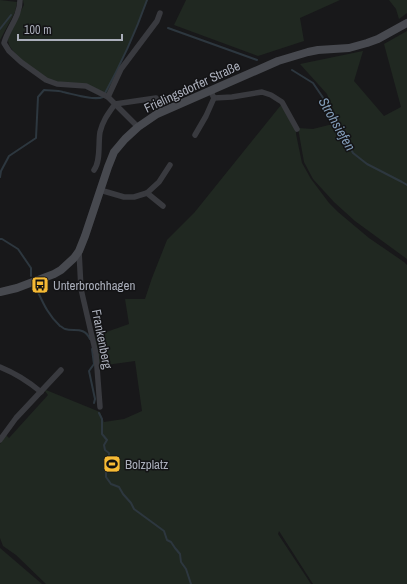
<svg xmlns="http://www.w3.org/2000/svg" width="407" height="584" font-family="'Archivo Narrow',sans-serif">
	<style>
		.green { fill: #202821 }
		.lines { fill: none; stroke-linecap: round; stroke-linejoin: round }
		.stream { stroke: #2d373f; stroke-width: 2 }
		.minor { stroke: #393a3f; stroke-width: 5.5 }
		.secondary { stroke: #47494f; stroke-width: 8 }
		.labels { text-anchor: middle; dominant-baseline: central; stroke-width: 3; stroke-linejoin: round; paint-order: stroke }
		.street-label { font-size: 13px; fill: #aaaeba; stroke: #131315 }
		.poi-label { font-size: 13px; fill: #aaaeba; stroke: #131315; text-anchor: start }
		.water-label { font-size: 14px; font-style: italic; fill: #819bb6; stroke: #131315 }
	</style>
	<rect width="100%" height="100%" fill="#18181a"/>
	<g class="green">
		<path d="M0,0l17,2 -2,10 -15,28z"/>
		<path d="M23,0h125l-41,94c-18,-9 -42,-6 -59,-14 -7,-3 -24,-17 -30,-23 -4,-6 -10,-10 -10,-18 1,-8 12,-26 16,-34z"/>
		<path d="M186,0h154l-40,18 4,23 -46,15 -84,-31z"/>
		<path d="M389,0h18v13l-8,6 -3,-10z"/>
		<path d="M407,31v228l-52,-38 -21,-19 -21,-23 -9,-17 -6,-34 15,1 24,-6 -10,-29 -27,-30 63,-13 -9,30 30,35 17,-9 -17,-63z"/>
		<path d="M281,105l15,24v5l6,29 9,16 18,24 9,9 31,26 35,24 3,3v319h-94l-34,-53 -1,3 33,50h-265l-30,-29 -13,-9 -3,-8v-94l6,-9 3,3 39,-43 -3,-4 1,-1 54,22 4,10 20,-3 18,-8 -7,-50 -36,5 -4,-30 34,-12 -4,-25h20l7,-21 15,-38 27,-27z"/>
		<path d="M0,548l42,36h-42z"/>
	</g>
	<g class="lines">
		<g class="stream">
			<path d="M168,28l89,32"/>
			<path d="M0,29l11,-14"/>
			<path d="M292,70l21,13 15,22 25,48 14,11 35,18 5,3"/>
			<path d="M0,177l1,-6 8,-15 27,-18 2,-41 6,-7c6,1 13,0 19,2 10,2 31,9 40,5 17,-31 32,-63 44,-97"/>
			<path d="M0,239h2l16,10 13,19v8"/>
			<path d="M38,292c6,13 11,24 22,34 1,0 4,3 5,3 9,3 19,-3 25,10"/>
			<path d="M92,349l2,15 -5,7 6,28 -1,4"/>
			<path d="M99,413l3,6v15l5,6 -3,5 1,5 4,3v7l-3,5v12l5,7 8,3 4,7 8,9 3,6 30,22 3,9 4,2 4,6 5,6 1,8 5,7 5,15"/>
		</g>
		<g class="minor">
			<path d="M20,0c0,17 -12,28 -16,43l5,8 12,11 25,18 11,4 29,2 22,11 30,30"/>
			<path d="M210,90l4,8 18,-1 30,-5 9,3 11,7 15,27"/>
			<path d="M108,97l13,-28 36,-48 3,-8"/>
			<path d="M195,135l11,-19 8,-18"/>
			<path d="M94,170c7,-9 4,-27 6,-38 3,-12 8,-18 15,-28l41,-6"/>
			<path d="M100,190l24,7h10l13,-4 16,13"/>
			<path d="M147,193l12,-11 11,-17"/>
			<path d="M79,251l2,38 15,65 4,53"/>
			<path d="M0,367c15,6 28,14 41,25"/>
			<path d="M0,440l16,-22 45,-48"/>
		</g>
		<path class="secondary" d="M0,292l17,-4 37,-14 7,-4 13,-12 5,-7 6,-15 23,-69 6,-15 11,-13 13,-12 19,-13 121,-53 30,-9 10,-2 31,-2 18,-5 11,-4 29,-16"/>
	</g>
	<defs>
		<g id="bus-square" transform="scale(0.9)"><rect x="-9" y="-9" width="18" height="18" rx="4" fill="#f6ba34" stroke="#131315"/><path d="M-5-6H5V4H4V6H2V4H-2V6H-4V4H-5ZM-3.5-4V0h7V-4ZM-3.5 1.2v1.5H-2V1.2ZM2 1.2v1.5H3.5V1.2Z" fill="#111"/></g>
		<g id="stadium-square" transform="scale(0.9)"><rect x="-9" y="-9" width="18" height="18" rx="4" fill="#f6ba34" stroke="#131315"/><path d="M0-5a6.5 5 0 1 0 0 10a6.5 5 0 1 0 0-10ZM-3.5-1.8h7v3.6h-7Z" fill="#111"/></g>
	</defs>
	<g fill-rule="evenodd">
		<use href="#bus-square" x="40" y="285"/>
		<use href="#stadium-square" x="112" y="464"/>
	</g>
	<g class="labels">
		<g class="street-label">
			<text transform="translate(192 87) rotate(-25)">Frielingsdorfer Straße</text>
			<text transform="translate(102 339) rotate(79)">Frankenberg</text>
		</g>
		<g class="poi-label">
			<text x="53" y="285">Unterbrochhagen</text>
			<text x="125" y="464">Bolzplatz</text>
		</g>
		<g class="water-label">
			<text transform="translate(337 124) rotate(60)">Strohsiefen</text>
		</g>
	</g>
	<path d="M18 34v6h104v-6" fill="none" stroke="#aaaeba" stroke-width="2"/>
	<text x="24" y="34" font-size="12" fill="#aaaeba" stroke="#131315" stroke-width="3" paint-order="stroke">100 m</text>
</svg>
